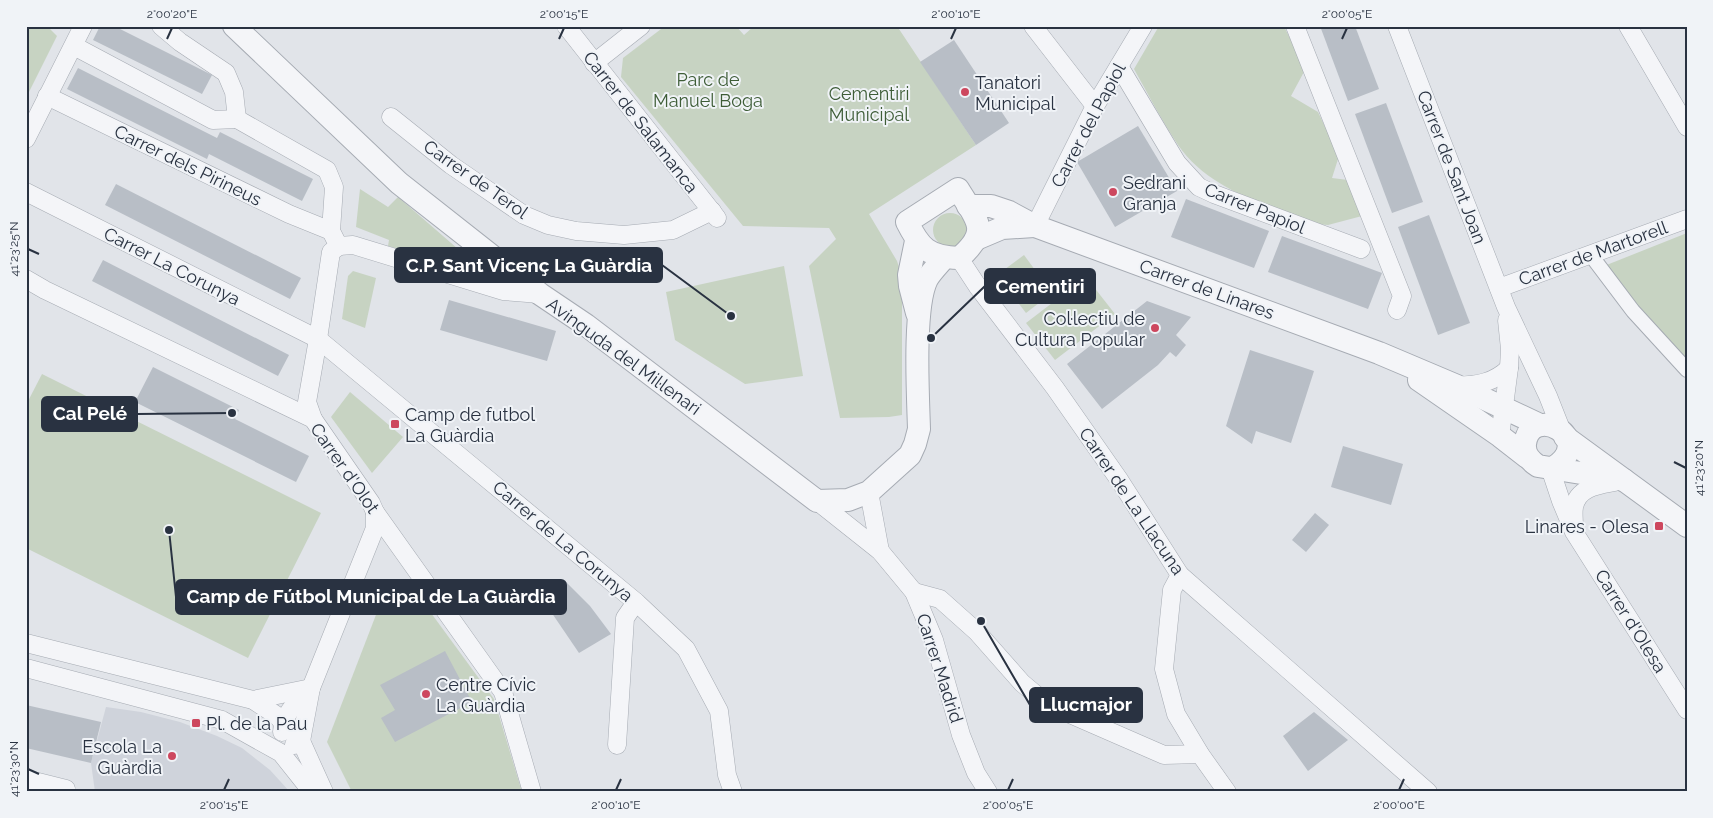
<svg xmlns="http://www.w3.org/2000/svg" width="1713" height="818" font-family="Raleway,sans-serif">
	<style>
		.built { fill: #cfd3db }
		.green { fill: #c7d3c2 }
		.building { fill: #b8bec6 }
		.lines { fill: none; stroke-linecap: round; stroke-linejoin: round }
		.pedestrian-casing { stroke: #a6abb3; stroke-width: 16 }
		.minor-casing { stroke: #a6abb3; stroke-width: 19 }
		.tertiary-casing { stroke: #a6abb3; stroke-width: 24 }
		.pedestrian { stroke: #f4f5f8; stroke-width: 14 }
		.minor { stroke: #f4f5f8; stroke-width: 18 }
		.tertiary { stroke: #f4f5f8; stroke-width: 22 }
		.ticks { fill: none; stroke: #293241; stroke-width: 2 }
		.poi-dot { fill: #cd475e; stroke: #f0f3f7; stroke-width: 2 }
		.labels { text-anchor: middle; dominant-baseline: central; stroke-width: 4; stroke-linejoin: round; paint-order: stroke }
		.park-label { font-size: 18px; fill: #3e5d37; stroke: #f0f3f7 }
		.poi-label { font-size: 18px; fill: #293241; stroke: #f0f3f7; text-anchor: start }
		.street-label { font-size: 18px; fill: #293241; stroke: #f0f3f7 }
		.leader { fill: none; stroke: #293241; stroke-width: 2 }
		.callout-dot { fill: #293241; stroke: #f0f3f7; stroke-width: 2 }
		.callout { fill: #293241; stroke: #293241; stroke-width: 2 }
		.callout-label { font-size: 19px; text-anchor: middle; font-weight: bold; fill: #fff }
		.neatline { fill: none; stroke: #293241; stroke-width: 2 }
		.ticks-label { font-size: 12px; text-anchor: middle; fill: #293241 }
	</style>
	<rect width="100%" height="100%" fill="#e1e4e9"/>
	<path class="built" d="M106,707l35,5 39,10 37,14 25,12 28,22 20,22h-195l-4,-29z"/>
	<g class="green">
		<path d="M26,26h21l10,10 -31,62z"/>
		<path d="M665,26h71l8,9 10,-9h143l79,119 -107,69 28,47 5,15v139l-13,2 -49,1 -31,-152 27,-27 -7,-11 -86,-2 -122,-149 2,-19z"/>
		<path d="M1159,26h125l21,44 -14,26 27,16 21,44 -7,22 16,2 14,36 -34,9 -12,-1c-49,-19 -107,-34 -138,-79 -16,-24 -30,-51 -44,-76z"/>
		<path d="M360,189l28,18 10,-10 90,78 -100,-29 1,-6 -33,-13z"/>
		<circle cx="950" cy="230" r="17"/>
		<path d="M1687,233v137l-88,-102z"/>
		<path d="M1024,255l28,38 -26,20 -29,-38z"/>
		<path d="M784,266l19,110 -58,8 -70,-44 -9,-48z"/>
		<path d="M353,271l23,7 -11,50 -23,-9 6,-43z"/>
		<path d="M1086,277l29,37 -60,46 -29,-37z"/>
		<path d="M42,374l279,139 -73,145 -222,-110v-143z"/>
		<path d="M350,392l53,45 -31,36 -41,-56z"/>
		<path d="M402,581l10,6 82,112 28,93h-170l-25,-50 57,-148 6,-11z"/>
	</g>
	<g class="building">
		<path d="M100,26h14l98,49 -10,19 -109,-54z"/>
		<path d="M1320,26h35l24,63 -31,12z"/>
		<path d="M954,40l55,83 -33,22 -56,-83z"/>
		<path d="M78,68l139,70 3,-6 93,47 -11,22 -93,-47 -2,5 -140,-70z"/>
		<path d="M1386,103l37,99 -31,11 -37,-99z"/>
		<path d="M1138,126l39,65 -62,36 -38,-65z"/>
		<path d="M116,184l185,94 -11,21 -185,-94z"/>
		<path d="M1186,199l83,32 -15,37 -83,-31z"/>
		<path d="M1429,215l41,108 -32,12 -40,-108z"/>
		<path d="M1282,236l100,37 -14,36 -100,-37z"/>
		<path d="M103,260l186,95 -11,21 -186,-95z"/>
		<path d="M449,300l107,31 -9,30 -107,-31z"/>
		<path d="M1147,301l44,16 -15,18 10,10 -10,12 -6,-5 -12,13 -56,44 -35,-45z"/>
		<path d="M1250,350l64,21 -23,72 -35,-12 -4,13 -26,-18z"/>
		<path d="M153,367l86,43 -4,9 74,37 -13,26 -161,-80z"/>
		<path d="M1343,446l60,18 -12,41 -60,-18z"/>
		<path d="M1315,513l14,12 -23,27 -14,-12z"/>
		<path d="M565,581l25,25 21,28 -32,19 -36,-53z"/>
		<path d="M445,651l27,51 -77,40 -14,-24 14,-8 -15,-25z"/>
		<path d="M26,705l75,17 -10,41 -65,-15z"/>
		<path d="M1314,712l34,28 -40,31 -25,-35z"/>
	</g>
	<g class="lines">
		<g class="pedestrian-casing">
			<path id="pedestrian" d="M1590,254l43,57 54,59"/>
		</g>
		<g class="minor-casing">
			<g id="minor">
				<path d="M161,26l19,16 46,31 8,19 3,27"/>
				<path d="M566,26l151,192"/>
				<path d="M1033,26l62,80"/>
				<path d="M1295,26l107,270 -5,14"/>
				<path d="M1397,26l109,281 42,89 13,33"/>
				<path d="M1628,26l59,101"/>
				<path d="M74,46l139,74 24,-1"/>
				<path d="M594,63l47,-37"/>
				<path d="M1119,66l58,97 22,24 15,7 147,55"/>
				<path d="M47,96l242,118 42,17"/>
				<path d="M391,117l60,48 73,50 24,10 28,6 48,4 49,-5 39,-19"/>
				<path d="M237,119l90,51 7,17 -3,44 5,10"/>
				<path d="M26,139l57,-113"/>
				<path d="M26,192l292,147 318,263 50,47 33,62 8,64 6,17"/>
				<path d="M1035,226l60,-120 48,-80"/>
				<path d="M339,246l14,-1 150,46 37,3"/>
				<path d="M959,258l19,29 77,101 65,93 60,94 248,217"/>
				<path d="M26,279l19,11 268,129 58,84 4,9 128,180 29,100"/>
				<path d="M1499,288l188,-69"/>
				<path d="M1457,386c20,-1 37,-3 52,-18"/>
				<path d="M313,419l-6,-17 11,-63 13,-87 8,-6"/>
				<path d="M1500,436l9,-68 1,-19 -3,-29"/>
				<path d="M1550,468l11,33 13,31 113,178"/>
				<path d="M869,492l11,59"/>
				<path d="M817,501l63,50 34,41 20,48 27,95 15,38 12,19"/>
				<path d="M1574,527c0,-7 -1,-14 0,-20 4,-20 25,-22 41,-25"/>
				<path d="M1180,575l-8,15 -8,79 12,45 24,40 27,38"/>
				<path d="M914,592l26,7 37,33 45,51 25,21 117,51 36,-1"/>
				<path d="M26,643l227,57 23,15 25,26 23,51"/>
				<path d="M26,668l196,52 59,33 31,39"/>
				<path d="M253,700l58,-12"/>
				<path d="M282,732c1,-19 16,-31 29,-44"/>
				<path d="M294,745l7,-4 10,-53 64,-160v-16"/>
				<path d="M617,745l8,-127 11,-16"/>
				<path d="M26,779l40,10"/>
			</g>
		</g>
		<g class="tertiary-casing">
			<g id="tertiary">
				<path d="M234,26l165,157 141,111 46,31 231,176 31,-1 21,-8 41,-37 5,-11 4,-15c-1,-34 -6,-122 8,-150 4,-7 12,-15 17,-21"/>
				<path d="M958,189c18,30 34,41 1,69 -31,-1 -39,-10 -52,-36z"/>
				<path d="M968,206h23l18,6 26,14 344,127 78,33 83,39"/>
				<path d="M976,239l26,-11 32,-2"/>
				<path d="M916,241l-7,34 1,11 7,27"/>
				<path d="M1419,380l81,56 27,21"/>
				<path d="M1565,437l122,89"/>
				<path d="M1553,468c46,-30 -23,-66 -28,-24 -1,10 5,17 13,22l86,14"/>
			</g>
		</g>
		<use href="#pedestrian" class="pedestrian"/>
		<use href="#minor" class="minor"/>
		<use href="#tertiary" class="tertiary"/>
	</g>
	<path class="ticks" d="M167,39l5,-11M559,39l5,-11M951,39l5,-11M1342,39l5,-11M28,249l11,5M1674,462l12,6M28,769l11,5M224,790l5,-11M616,790l5,-11M1008,790l5,-11M1399,790l5,-11"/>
	<g class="poi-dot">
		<circle cx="965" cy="92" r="5"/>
		<circle cx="1113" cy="192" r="5"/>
		<circle cx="1155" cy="328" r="5"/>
		<rect x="390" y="419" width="10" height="10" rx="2.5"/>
		<rect x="1654" y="521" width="10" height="10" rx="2.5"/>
		<circle cx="426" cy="694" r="5"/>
		<rect x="191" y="718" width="10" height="10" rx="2.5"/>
		<circle cx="172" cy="756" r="5"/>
	</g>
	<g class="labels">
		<g class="park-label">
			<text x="708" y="79">Parc de<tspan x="708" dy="21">Manuel Boga</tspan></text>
			<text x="869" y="93">Cementiri<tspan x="869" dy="21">Municipal</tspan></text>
		</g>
		<g class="poi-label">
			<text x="975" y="82">Tanatori<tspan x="975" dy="21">Municipal</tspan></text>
			<text x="1123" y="182">Sedrani<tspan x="1123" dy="21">Granja</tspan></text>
			<text x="1145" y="318" text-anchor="end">Col·lectiu de<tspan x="1145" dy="21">Cultura Popular</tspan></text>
			<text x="405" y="414">Camp de futbol<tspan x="405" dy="21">La Guàrdia</tspan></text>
			<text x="1649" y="526" text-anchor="end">Linares - Olesa</text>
			<text x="436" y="684">Centre Cívic<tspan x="436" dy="21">La Guàrdia</tspan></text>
			<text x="206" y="723">Pl. de la Pau</text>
			<text x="162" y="746" text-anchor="end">Escola La<tspan x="162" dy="21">Guàrdia</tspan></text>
		</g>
		<g class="street-label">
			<text transform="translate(641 122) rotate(52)">Carrer de Salamanca</text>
			<text transform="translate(1088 125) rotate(-62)">Carrer del Papiol</text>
			<text transform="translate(188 165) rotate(26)">Carrer dels Pirineus</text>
			<text transform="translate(1452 167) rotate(69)">Carrer de Sant Joan</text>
			<text transform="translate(476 179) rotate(35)">Carrer de Terol</text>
			<text transform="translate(1255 208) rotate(22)">Carrer Papiol</text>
			<text transform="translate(1593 253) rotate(-20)">Carrer de Martorell</text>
			<text transform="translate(172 266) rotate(27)">Carrer La Corunya</text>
			<text transform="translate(1207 289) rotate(20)">Carrer de Linares</text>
			<text transform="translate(624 356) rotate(36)">Avinguda del Mil·lenari</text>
			<text transform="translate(345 468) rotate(55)">Carrer d'Olot</text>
			<text transform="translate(1132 501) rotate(56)">Carrer de La Llacuna</text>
			<text transform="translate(563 541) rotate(40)">Carrer de La Corunya</text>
			<text transform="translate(1631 621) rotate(58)">Carrer d'Olesa</text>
			<text transform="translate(940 668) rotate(72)">Carrer Madrid</text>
		</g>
	</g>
	<path class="leader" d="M731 316L662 265M931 338L985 286M232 413L137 414M169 530L176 597M981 621L1030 705"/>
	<g class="callout-dot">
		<circle cx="731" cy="316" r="5"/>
		<circle cx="931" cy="338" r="5"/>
		<circle cx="232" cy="413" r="5"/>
		<circle cx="169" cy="530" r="5"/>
		<circle cx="981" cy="621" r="5"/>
	</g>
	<g class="callout">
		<rect x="395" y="248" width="267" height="34" rx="5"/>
		<rect x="985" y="269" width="110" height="34" rx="5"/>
		<rect x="42" y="397" width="95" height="34" rx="5"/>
		<rect x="176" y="580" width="390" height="34" rx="5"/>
		<rect x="1030" y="688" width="112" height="34" rx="5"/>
	</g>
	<g class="callout-label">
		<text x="529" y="272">C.P. Sant Vicenç La Guàrdia</text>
		<text x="1040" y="293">Cementiri</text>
		<text x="90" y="420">Cal Pelé</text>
		<text x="371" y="603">Camp de Fútbol Municipal de La Guàrdia</text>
		<text x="1086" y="711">Llucmajor</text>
	</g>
	<rect width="1713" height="818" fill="none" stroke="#f0f3f7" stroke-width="55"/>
	<rect x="28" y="28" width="1658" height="762" class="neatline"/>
	<g class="ticks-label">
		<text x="172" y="18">2°00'20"E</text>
		<text x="564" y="18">2°00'15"E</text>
		<text x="956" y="18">2°00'10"E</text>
		<text x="1347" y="18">2°00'05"E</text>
		<text transform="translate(14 249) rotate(-90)" y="4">41°23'25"N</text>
		<text transform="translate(1699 468) rotate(-90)" y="4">41°23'20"N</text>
		<text transform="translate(14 769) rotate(-90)" y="4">41°23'30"N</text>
		<text x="224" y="809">2°00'15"E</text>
		<text x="616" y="809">2°00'10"E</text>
		<text x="1008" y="809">2°00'05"E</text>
		<text x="1399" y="809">2°00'00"E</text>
	</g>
</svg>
